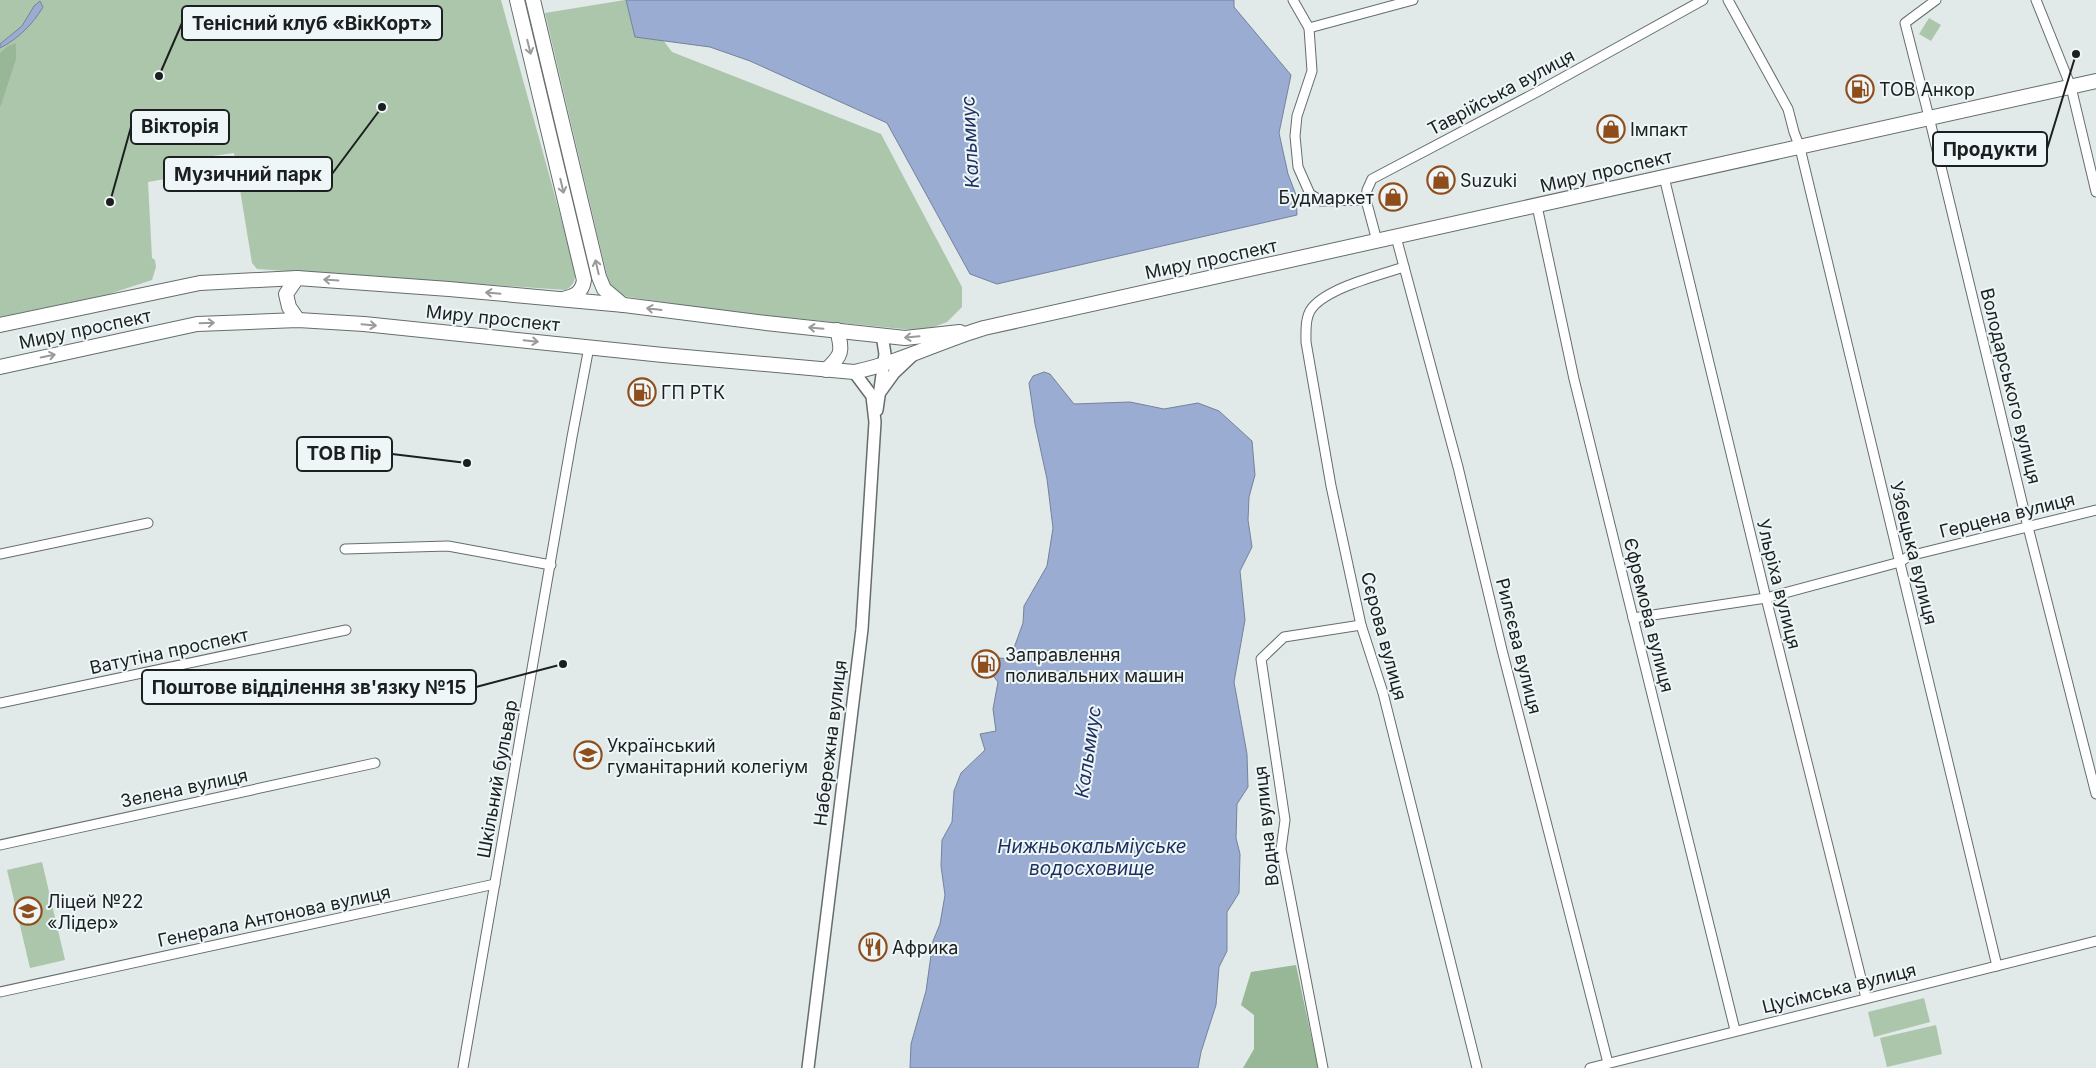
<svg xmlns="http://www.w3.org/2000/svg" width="2096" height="1068" font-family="Inter,sans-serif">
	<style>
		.green { fill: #acc6ab }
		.forest { fill: #97b796 }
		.water { fill: #9aacd2; stroke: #74829c }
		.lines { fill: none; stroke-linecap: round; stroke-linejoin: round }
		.minor-casing { stroke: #666d6e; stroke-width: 11 }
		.tertiary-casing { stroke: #666d6e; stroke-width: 14 }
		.secondary-casing { stroke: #666d6e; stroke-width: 16 }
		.minor { stroke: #fff; stroke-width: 9 }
		.tertiary { stroke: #fff; stroke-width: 11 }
		.secondary { stroke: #fff; stroke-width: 14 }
		.oneway { stroke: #999a9a }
		.labels { text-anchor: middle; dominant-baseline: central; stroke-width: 4; stroke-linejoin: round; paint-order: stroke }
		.poi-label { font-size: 18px; fill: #1c1f1f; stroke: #eef6f7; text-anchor: start }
		.street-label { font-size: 18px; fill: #1c1f1f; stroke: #eef6f7 }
		.water-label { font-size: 19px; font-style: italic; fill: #1b2e5e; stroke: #eef6f7 }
		.leader { fill: none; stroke: #1c1f1f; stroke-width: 2 }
		.callout-dot { fill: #1c1f1f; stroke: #eef6f7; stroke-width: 2 }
		.callout { fill: #eef6f7; stroke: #1c1f1f; stroke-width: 2 }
		.callout-label { font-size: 19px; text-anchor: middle; font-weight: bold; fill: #1c1f1f }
	</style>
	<rect width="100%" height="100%" fill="#e1e9e9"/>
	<g class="green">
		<path d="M0,0h501l74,269c1,11 -1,15 -9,21l-309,-21 -5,-6 -18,-110 -65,9 2,16 -23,4 4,76 3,2 1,7 -4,13 -46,15 -106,22z"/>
		<path d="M625,0h8l39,52 209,82 81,153v20l-15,15 -24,9 -200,-20 -107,-16 -6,-7 -65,-275z"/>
		<path d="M1929,18l12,7 -10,16 -12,-7z"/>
		<path d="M42,862l23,98 -35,8 -23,-98z"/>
		<path d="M1924,998l6,24 -56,15 -6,-25z"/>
		<path d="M1936,1025l6,29 -55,13 -7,-29z"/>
	</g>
	<g class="forest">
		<path d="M16,43v16l-16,49v-55l8,-7z"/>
		<path d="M1296,965l22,103h-75l11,-19v-34l-13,-10 10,-33z"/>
	</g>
	<g class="water">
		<path d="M626,0h608v7l57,68 -12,58 9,41 8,21 1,20 -300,69 -27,-10 -83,-151 -137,-62 -40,-14 -75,-10z"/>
		<path d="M40,1l3,6c-10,17 -25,32 -43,41v-4l22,-18 12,-20z"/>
		<path d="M1044,372l6,2 24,30 56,-2 34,7 34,-6 21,8 33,30 3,34 -6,22 -1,23 4,27 -12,24 5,49 -11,62 13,72 1,33 -11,17 -1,34 4,16 -1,39 -12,19v39l-8,16 -3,38 -15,47 -3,16h-288l1,-24 15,-53 7,-50 7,-17 5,-29 -4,-29 1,-26 10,-18 2,-31 7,-18 24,-23 -5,-16 16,-3 -3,-22 5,-27 -7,-9 8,-15 11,1 13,-36 1,-17 23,-40 6,-38 -6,-49 -12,-55 -6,-41 4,-7z"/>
	</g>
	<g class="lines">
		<g class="minor-casing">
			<g id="minor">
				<path d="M1293,0l16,28 3,43 -15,45 -2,20 3,31 12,27 11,7 45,-1"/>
				<path d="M1728,0l60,109 6,23 6,16 197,818"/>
				<path d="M1936,0l-31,23 24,94 99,410 68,267"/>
				<path d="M2036,0l35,87 25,105"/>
				<path d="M1309,28l104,-28"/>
				<path d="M1664,177l102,421 100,400"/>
				<path d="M1537,206l37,173 161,651"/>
				<path d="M1396,237l62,230 44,183 106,413"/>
				<path d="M1377,241l-11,-41 1,-10 5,-11 165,-87 166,-92"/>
				<path d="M1404,267c-25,8 -76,21 -92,41 -7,9 -6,23 -6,34l25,144 30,139 22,68 94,375"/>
				<path d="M345,549l103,-3 103,19"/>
				<path d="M0,554l148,-31"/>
				<path d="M1633,618l133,-20 134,-36 9,-6 187,-46"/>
				<path d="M0,703l346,-73"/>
				<path d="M0,845l375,-82"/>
				<path d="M0,992l495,-108"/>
				<path d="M463,1068l109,-631 17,-90"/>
				<path d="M1323,1068l-42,-219 4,-29 -24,-161 23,-22 77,-12"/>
				<path d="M1590,1068l506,-127"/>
			</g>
		</g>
		<g class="tertiary-casing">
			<g id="tertiary">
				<path d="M881,391l13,-18 18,-17"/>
				<path d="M877,410l8,-56 -3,-19"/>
				<path d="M808,1068l54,-439 13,-207 -3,-26 -18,-24"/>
			</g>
		</g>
		<g class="secondary-casing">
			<g id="secondary">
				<path d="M517,0l67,280c-2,13 -9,16 -21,19"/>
				<path d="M533,0l66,277 5,12 19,16"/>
				<path d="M297,278l-11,16 3,13 9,13"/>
				<path d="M0,325l200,-42 97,-5 152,11 175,16 142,18 139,15 55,-6"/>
				<path d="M0,367l197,-43 101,-4 66,4 299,31 191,17c45,-9 86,-31 130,-44l1112,-247"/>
				<path d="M826,370c16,-15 17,-18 11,-40"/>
			</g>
		</g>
		<use href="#minor" class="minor"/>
		<use href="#tertiary" class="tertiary"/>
		<use href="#secondary" class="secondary"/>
	</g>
	<defs><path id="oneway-shaft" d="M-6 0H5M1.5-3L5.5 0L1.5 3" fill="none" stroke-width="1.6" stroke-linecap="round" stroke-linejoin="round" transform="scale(1.25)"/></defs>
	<g class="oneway">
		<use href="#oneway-shaft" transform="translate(529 47) rotate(76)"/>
		<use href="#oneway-shaft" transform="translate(562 186) rotate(77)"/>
		<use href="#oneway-shaft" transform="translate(597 267) rotate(-103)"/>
		<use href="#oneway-shaft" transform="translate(331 280) rotate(-176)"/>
		<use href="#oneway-shaft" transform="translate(493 293) rotate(-175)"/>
		<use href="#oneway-shaft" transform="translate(654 309) rotate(-173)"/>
		<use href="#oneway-shaft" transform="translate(207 323) rotate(-2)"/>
		<use href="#oneway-shaft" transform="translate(369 325) rotate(5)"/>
		<use href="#oneway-shaft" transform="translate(816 328) rotate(-175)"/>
		<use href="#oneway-shaft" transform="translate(912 337) rotate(175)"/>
		<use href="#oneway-shaft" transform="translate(531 341) rotate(6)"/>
		<use href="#oneway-shaft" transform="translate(48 356) rotate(-12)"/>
	</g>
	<defs>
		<g id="fuel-ring" transform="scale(1.4375)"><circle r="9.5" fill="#eef6f7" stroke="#904d1c" stroke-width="1.5"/><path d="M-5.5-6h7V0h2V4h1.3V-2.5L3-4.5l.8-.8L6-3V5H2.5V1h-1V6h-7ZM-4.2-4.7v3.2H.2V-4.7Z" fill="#904d1c"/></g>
		<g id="shop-ring" transform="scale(1.4375)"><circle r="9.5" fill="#eef6f7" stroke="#904d1c" stroke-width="1.5"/><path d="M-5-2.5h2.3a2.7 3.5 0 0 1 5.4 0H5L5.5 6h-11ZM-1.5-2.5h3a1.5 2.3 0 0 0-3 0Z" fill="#904d1c"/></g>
		<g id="school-ring" transform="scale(1.4375)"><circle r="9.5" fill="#eef6f7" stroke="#904d1c" stroke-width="1.5"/><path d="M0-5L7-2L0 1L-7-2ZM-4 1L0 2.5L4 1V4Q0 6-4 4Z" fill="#904d1c"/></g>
		<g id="restaurant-ring" transform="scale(1.4375)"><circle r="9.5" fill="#eef6f7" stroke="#904d1c" stroke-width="1.5"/><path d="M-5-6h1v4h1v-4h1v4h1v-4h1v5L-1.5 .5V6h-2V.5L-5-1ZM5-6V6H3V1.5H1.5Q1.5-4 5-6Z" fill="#904d1c"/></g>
	</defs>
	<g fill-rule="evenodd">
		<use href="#fuel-ring" x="1860" y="89"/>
		<use href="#shop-ring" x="1611" y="129"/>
		<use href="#shop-ring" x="1441" y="180"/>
		<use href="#shop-ring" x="1393" y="197"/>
		<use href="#fuel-ring" x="642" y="392"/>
		<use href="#fuel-ring" x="986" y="664"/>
		<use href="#school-ring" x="588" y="755"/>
		<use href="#school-ring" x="28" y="911"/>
		<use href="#restaurant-ring" x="873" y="947"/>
	</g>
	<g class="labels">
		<g class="poi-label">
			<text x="1879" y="89">ТОВ Анкор</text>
			<text x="1630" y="129">Iмпакт</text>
			<text x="1460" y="180">Suzuki</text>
			<text x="1374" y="197" text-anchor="end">Будмаркет</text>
			<text x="661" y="392">ГП РТК</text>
			<text x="1005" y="654">Заправлення<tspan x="1005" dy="21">поливальних машин</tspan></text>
			<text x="607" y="745">Український<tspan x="607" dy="21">гуманітарний колегіум</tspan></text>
			<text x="47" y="901">Ліцей №22<tspan x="47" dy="21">«Лідер»</tspan></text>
			<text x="892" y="947">Африка</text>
		</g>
		<g class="street-label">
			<text transform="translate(1501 92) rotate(-28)">Таврійська вулиця</text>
			<text transform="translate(1606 171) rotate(-13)">Миру проспект</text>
			<text transform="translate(1211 259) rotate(-12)">Миру проспект</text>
			<text transform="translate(493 318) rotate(6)">Миру проспект</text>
			<text transform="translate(85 329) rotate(-12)">Миру проспект</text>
			<text transform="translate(2011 386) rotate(76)">Володарського вулиця</text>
			<text transform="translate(2007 515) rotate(-14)">Герцена вулиця</text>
			<text transform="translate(1914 553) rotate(76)">Узбецька вулиця</text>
			<text transform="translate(1779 584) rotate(76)">Ульріха вулиця</text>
			<text transform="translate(1649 615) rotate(76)">Єфремова вулиця</text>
			<text transform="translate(1384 636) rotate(75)">Сєрова вулиця</text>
			<text transform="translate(1519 646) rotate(76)">Рилєєва вулиця</text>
			<text transform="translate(169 651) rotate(-12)">Ватутіна проспект</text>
			<text transform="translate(830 743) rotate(-83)">Набережна вулиця</text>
			<text transform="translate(497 779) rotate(-80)">Шкільний бульвар</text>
			<text transform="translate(184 788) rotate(-12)">Зелена вулиця</text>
			<text transform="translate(1266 826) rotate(-96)">Водна вулиця</text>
			<text transform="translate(274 916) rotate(-12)">Генерала Антонова вулиця</text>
			<text transform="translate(1839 988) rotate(-14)">Цусімська вулиця</text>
		</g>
		<g class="water-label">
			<text transform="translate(970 142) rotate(-93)">Кальмиус</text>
			<text transform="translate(1088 752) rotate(-82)">Кальмиус</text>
			<text x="1092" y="846">Нижньокальміуське<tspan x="1092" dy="22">водосховище</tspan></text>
		</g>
	</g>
	<path class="leader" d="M159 76L182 23M110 202L131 127M2076 54L2047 149M382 107L332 174M467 463L392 454M563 664L476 687"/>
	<g class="callout-dot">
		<circle cx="159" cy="76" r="5"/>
		<circle cx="110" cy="202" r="5"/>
		<circle cx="2076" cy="54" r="5"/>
		<circle cx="382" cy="107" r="5"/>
		<circle cx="467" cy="463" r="5"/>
		<circle cx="563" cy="664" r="5"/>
	</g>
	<g class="callout">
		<rect x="182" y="6" width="260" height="34" rx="5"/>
		<rect x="131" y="110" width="98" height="34" rx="5"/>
		<rect x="1933" y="132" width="114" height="34" rx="5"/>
		<rect x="164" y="157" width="168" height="34" rx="5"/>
		<rect x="297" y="437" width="95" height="34" rx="5"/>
		<rect x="142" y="670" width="334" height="34" rx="5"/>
	</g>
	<g class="callout-label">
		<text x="312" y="30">Тенісний клуб «ВікКорт»</text>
		<text x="180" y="133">Вікторія</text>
		<text x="1990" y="156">Продукти</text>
		<text x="248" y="181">Музичний парк</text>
		<text x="344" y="460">ТОВ Пір</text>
		<text x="309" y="694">Поштове відділення зв'язку №15</text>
	</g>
</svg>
